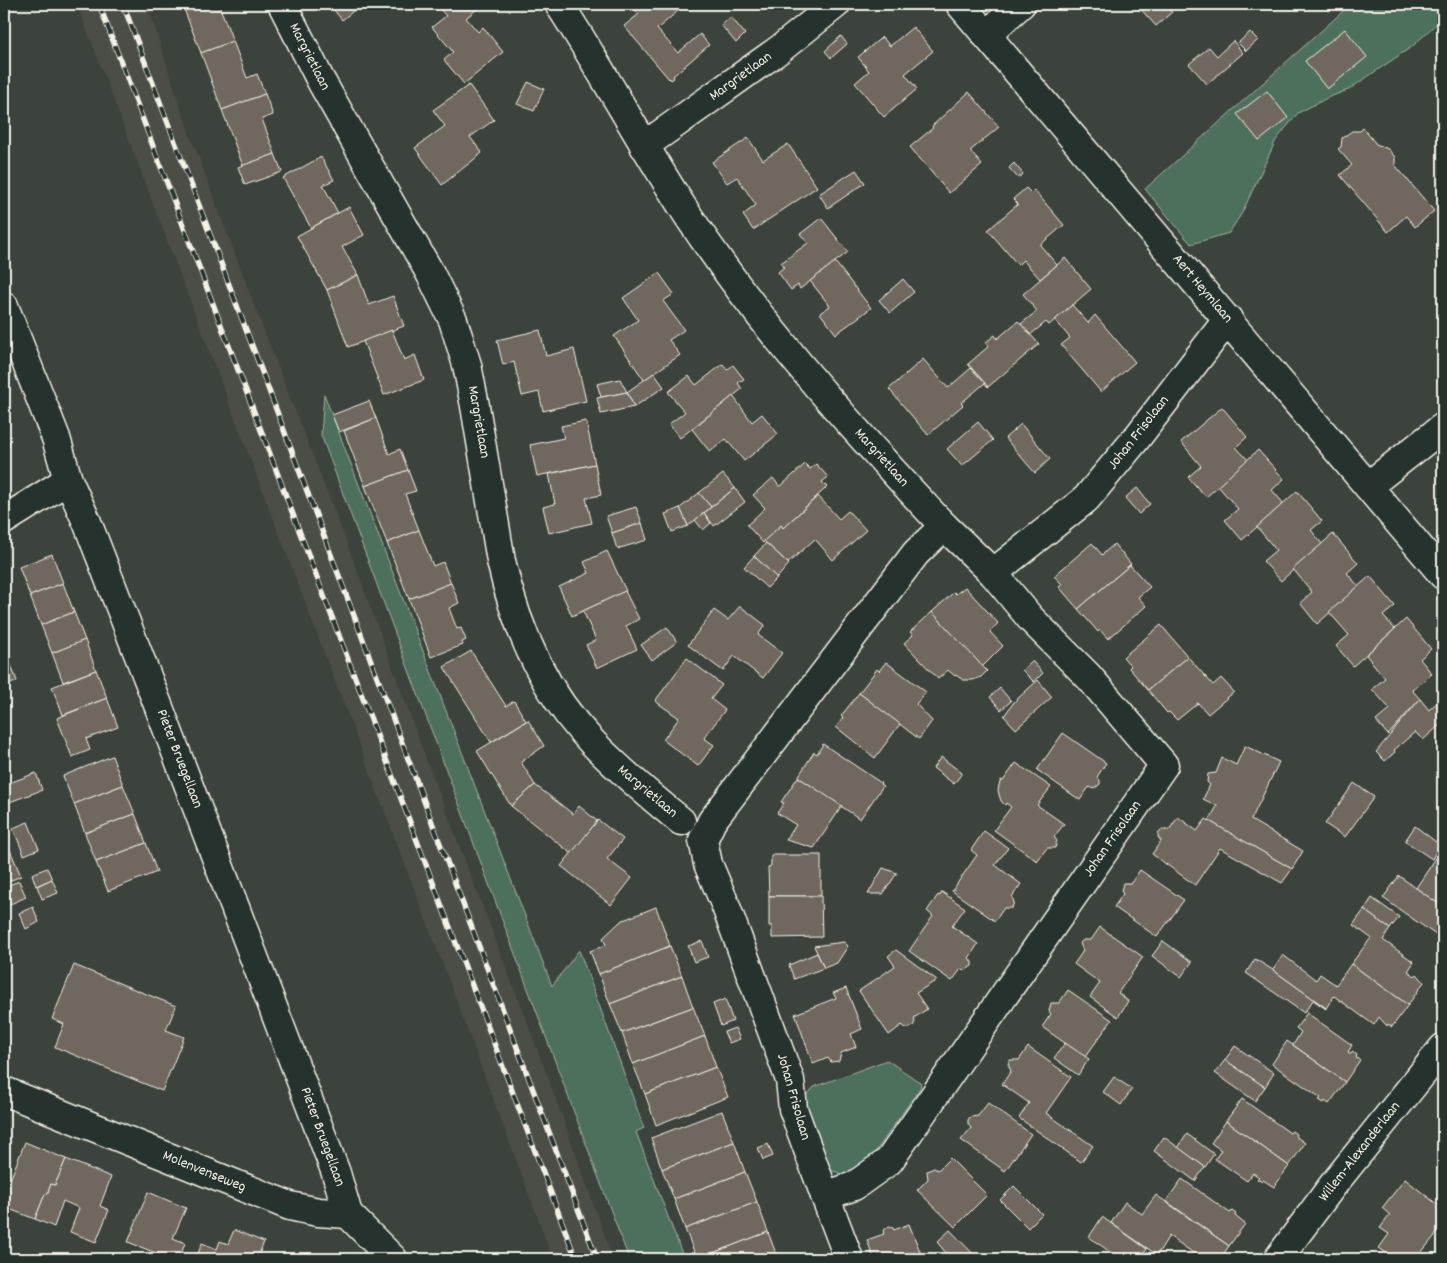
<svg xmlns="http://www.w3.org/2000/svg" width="1447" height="1263" font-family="Dekko,sans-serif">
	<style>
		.built { fill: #4b4e46 }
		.green { fill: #4e705b; stroke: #a1b0a2 }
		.building { fill: #6f685f; stroke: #f4f1e8 }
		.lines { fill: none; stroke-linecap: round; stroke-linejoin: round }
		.street-casing { stroke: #f4f1e8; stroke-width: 31 }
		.street { stroke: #26332d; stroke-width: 28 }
		.rail-casing { stroke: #f4f1e8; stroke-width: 5.5 }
		.rail { stroke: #26332d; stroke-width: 4; stroke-dasharray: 11; stroke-linecap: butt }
		.labels { text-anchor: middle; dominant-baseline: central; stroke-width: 4; stroke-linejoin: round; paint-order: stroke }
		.street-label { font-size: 15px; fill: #f4f1e8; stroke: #26332d }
	</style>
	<rect width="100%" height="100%" fill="#3c433c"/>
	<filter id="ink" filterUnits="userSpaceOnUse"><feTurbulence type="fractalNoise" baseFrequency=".02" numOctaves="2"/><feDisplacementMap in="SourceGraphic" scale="10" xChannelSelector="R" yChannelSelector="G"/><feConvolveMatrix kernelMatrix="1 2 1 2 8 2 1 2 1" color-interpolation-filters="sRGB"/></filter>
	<g filter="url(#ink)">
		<path class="built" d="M77,4h70l38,117 76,202 86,220 78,213 124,324 64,179h-60l-111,-297z"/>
		<g class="green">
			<path d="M1351,4h92v13l-30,29 -65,44 -21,8 -29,15 -22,27 -34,73 -13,20 -38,11 -46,-55z"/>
			<path d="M324,394l228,592 27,-36 65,178 -8,4 48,127h-55l-308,-824z"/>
			<path d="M887,1060l34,23 -1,5 -53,76 -11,9 -11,2 -12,-4 -9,-8 -21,-64 11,-12z"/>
		</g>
		<g class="building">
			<path d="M182,4h41l-4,1 14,36 -32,12z"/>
			<path d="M329,4h33l-20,16z"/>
			<path d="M436,4h47l-17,14 12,14 5,-5 20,25 -39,32 -20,-24 9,-8 -21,-25 14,-11z"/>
			<path d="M630,4h44l5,6 -22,19 21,24 22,-19 9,11 -36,31 1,2 -3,2 -1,-2 -1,1 -45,-53 15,-12z"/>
			<path d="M1136,4h29l7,8 -16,14z"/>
			<path d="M731,17l14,17 -9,9 -15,-18z"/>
			<path d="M913,27l20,24 -28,23 12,15 -33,28 -29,-34 14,-12 -11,-14 24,-20 8,9z"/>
			<path d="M1345,29l22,28 -40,32 -22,-28z"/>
			<path d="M1250,32l8,8 -12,11 -8,-8z"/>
			<path d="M841,36l6,8 -16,14 -6,-7z"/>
			<path d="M233,41l14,37 10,-4 8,20 -43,16 -21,-57z"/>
			<path d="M1233,41l10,12 -36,31 -18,-20 20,-17 8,9z"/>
			<path d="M528,82l16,7 -10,22 -17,-7z"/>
			<path d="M469,85l25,35 -24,17 12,16 -40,32 -27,-37 30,-22 -12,-16z"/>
			<path d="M1267,91l21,27 -29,23 -22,-27z"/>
			<path d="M969,92l30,35 -29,24 12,14 -33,28 -39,-46 23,-19 -1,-2z"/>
			<path d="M265,94l8,21 -11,4 13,35 -32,12 -21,-56z"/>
			<path d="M1363,128l13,16 12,5 7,8v8l39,46 -19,16 -9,-11 -18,16 -48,-57 12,-10 -14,-16 3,-2 1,-9 10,-7h8z"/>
			<path d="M748,138l15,22 25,-16 29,43 -64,43 -10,-15 13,-10 -19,-28 -10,6 -15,-21z"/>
			<path d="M275,154l7,18 -37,13 -7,-18z"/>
			<path d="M321,157l13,23 -11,5 15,28 -27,15 -28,-50z"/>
			<path d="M1014,163l9,11 -5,4 -9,-10z"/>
			<path d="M856,170l9,13 -37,25 -9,-14z"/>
			<path d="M1026,188l5,5 3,-3 30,35 -24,20 17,20 -17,14 -17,-19 -5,5 -30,-35 30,-26 -5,-5z"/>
			<path d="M349,207l15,28 -22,12 16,28 -31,15 -30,-54z"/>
			<path d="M821,218l27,34 -48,37 -2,-4 -7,5 -13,-18 6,-5 -3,-4 27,-20 -8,-9z"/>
			<path d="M1065,258l26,31 -42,36 -3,-3 -16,13 -9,-11 16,-13 -14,-17z"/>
			<path d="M835,262l36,46 -35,26 -16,-21 10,-7 -20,-25z"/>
			<path d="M659,273l15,21 -11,7 21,29 -15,10 11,15 -36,25 -30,-44 24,-16 -15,-22z"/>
			<path d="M358,275l11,30 24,-9 11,30 -56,21 -21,-57z"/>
			<path d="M903,279l11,13 -24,21 -11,-13z"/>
			<path d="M1072,305l16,18 7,-8 40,47 -34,30 -40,-47 9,-7 -15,-18z"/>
			<path d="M1018,321l21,23 -51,43 -20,-23 21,-18 -3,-4 9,-7 2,4z"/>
			<path d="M392,330l12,30 11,-5 9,25 -40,15 -21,-54z"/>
			<path d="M540,330l6,26 28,-7 12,52 -43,10 -4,-19 -17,4 -8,-34 -11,3 -6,-25z"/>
			<path d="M923,359l25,29 23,-20 14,15 -24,20 2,2 -35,30 -39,-46z"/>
			<path d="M723,364l4,6 6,-5 11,14 -6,4 4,6 -62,49 -11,-14 16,-12 -17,-20 21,-16 7,9z"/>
			<path d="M654,373l10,14 -30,20 -7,-15z"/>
			<path d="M620,379l7,13 -26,5 -4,-13z"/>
			<path d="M627,392l7,15 -33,7 -4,-16z"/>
			<path d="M733,396l19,26 10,-8 16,20 -34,27 -18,-22 -16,13 -18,-23z"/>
			<path d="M369,401l7,17 -37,14 -7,-17z"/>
			<path d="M1222,407l25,30 -11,10 12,13 -42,37 -18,-20 13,-11 -20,-24z"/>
			<path d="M376,418l13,36 11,-5 8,21 -43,16 -21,-55z"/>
			<path d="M586,421l9,43 -58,12 -7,-31 34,-7 -3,-12z"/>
			<path d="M978,422l15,18 -31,26 -15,-17z"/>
			<path d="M1021,424l29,35 -15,14 -30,-35z"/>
			<path d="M4,427l6,18 -6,2z"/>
			<path d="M1258,450l26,29 -12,11 12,14 -42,36 -17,-20 13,-11 -20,-23z"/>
			<path d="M595,464l6,31 -15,3 6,25 -43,10 -6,-26 12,-3 -6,-30z"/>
			<path d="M805,464l5,5 6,-5 12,13 -6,5 5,5 -44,41 -2,-3 -18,18 -16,-18 18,-17 -12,-13 20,-17 7,9z"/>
			<path d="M408,470l8,21 -11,3 14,36 -32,13 -22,-57z"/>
			<path d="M723,474l12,14 -24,19 -12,-14z"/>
			<path d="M735,488l10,14 -31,24 -10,-13z"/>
			<path d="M1137,488l13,16 -11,10 -14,-16z"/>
			<path d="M1297,491l25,30 -11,9 11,14 -41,37 -18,-20 13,-11 -19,-23z"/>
			<path d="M699,493l12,14 -23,19 -8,-18z"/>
			<path d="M818,496l21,23 9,-8 18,19 -33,30 -18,-21 -27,24 -24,-22 17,-16 2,3z"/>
			<path d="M636,507l6,16 -30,10 -6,-17z"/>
			<path d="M680,508l8,18 -16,6 -7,-18z"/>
			<path d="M704,513l7,10 -8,7 -8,-10z"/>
			<path d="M642,523l5,17 -30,9 -5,-16z"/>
			<path d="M419,530l14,36 10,-4 8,21 -42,16 -22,-56z"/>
			<path d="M1333,534l25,29 -11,10 12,14 -42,37 -17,-21 12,-11 -19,-23z"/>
			<path d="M766,543l23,21 -12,14 -23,-22z"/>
			<path d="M1092,543l10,12 12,-11 17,20 -53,45 -19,-22 3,-3 -8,-8z"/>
			<path d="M607,551l19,40 -54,25 -13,-29 30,-14 -5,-11z"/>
			<path d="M52,554l11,29 -33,13 -11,-29z"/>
			<path d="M754,556l23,22 -10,10 -23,-21z"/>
			<path d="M1130,565l20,22 -12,10 8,9 -38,33 -8,-9 -2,2 -20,-23z"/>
			<path d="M1370,576l25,30 -12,10 12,13 -42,37 -17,-20 13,-11 -20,-23z"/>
			<path d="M63,583l11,29 -33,13 -11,-29z"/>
			<path d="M451,583l8,20 -10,5 8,21 4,-1 5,12 -4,2 1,3 -32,12 -22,-58z"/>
			<path d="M965,587l33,36 -8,9 13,14 -21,21 -50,-55 22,-20 2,2z"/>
			<path d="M625,591l14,28 -13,7 11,23 -40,19 -11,-23 10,-5 -13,-29z"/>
			<path d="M740,606l25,19 -7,10 24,18 -19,25 -29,-22 -11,15 -35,-26 26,-35 14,10z"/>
			<path d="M74,612l11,28 -33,13 -11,-28z"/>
			<path d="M932,612l55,59 -6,6 -8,3h-10l-7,-5 -1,1 -7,-6 -10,9 -34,-36 9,-8 -3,-3z"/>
			<path d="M1406,619l25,30 -11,10 12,15 -20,16 8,9 -32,36 -12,-14 14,-12 -18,-20 13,-11 -19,-23z"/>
			<path d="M1161,625l27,32 -40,33 -19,-22 2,-2 -8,-9z"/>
			<path d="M667,627l10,15 -25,18 -11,-15z"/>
			<path d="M85,640l11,30 -33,12 -11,-29z"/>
			<path d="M471,651l35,55 8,-5 12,20 -35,21 -47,-75z"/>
			<path d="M8,656l4,12 -8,4v-15z"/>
			<path d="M1188,657l25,28 8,-7 13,14 -26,22 -10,-11 -21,17 -8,-8 -2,1 -19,-23z"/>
			<path d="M687,658l35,27 -11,14 14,11 -21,28 10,7 -16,21 -35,-26 16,-22 -24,-17z"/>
			<path d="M1032,661l11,12 -9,9 -12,-12z"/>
			<path d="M886,662l40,30 -10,12 16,17 -13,18 -60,-46 18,-24 2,2z"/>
			<path d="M12,668l5,13 -13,6v-15z"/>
			<path d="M96,670l11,28 -44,17 -11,-28z"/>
			<path d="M1038,680l14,17 -36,32 -12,-13 10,-14z"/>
			<path d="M1000,688l11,13 -10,9 -11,-13z"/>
			<path d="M859,693l41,31 -25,34 -39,-31 7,-9 -2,-2z"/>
			<path d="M1443,697v27l-1,-1 -19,17 -8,-8 -21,18 1,2 -10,9 -9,-9 44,-53 9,11z"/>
			<path d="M107,698l11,29 -32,12 4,11 -18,7 -15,-39z"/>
			<path d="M528,720l16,26 -23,16 14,23 -24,21 -34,-55z"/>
			<path d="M1063,733l43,30 -9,14 3,3v4l-6,5 -5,-2 -9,13 -43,-30z"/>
			<path d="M823,744l58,39 -1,1 3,2 -23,33 -62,-42 16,-25 3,2z"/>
			<path d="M1245,746l34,16 -28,58 52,31 -11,18 -83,-48 8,-15 -14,-7 7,-14 -3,-3 1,-8 8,-1 6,-15 14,7z"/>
			<path d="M112,756l11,29 -49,19 -11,-28z"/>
			<path d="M941,757l21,16 -8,11 -21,-16z"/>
			<path d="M1016,763l35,24 -14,18 27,19 -10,13 3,4 -2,7h-8l-10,13 -43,-31 17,-23 -5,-4 -1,2 -4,-4 -3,-10 1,-6 2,-5 2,1z"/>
			<path d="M36,773l6,17 -38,14v-19z"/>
			<path d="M798,777l44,29 -28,42 -28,-8 10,-15 -19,-12 7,-10 -3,-1z"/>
			<path d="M1354,783l20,14 -29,40 -20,-13z"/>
			<path d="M123,785l12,29 -50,19 -11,-29z"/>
			<path d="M535,785l38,29 6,-8 18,15 -25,33 -61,-48z"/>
			<path d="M135,814l11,29 -50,19 -11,-29z"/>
			<path d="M1178,817l19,14 9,-12 86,50 -10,14 -62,-35 -25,37 -43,-31 9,-13 -3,-4v-4l3,-3h8z"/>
			<path d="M598,820l25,19 -16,20 25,19 -21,27 -50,-39z"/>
			<path d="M28,822l11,27 -15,6 -11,-27z"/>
			<path d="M1415,826l25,19 -8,14 -27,-18z"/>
			<path d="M984,831l24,17 -13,17 26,19 -9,13 2,5 -2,6h-8l-9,13 -43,-30 25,-36 -6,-5z"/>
			<path d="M146,843l11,29 -49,19 -12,-29z"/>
			<path d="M10,850l11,26 -14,6 -3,-7v-23z"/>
			<path d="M771,855h50v41h-52l-1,-29 3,-1z"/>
			<path d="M1436,858l7,5v44l-27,-19z"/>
			<path d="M47,868l5,11 -16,7 -4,-12z"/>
			<path d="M883,868l14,5 -14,21h-15z"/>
			<path d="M1140,870l44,30 -27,37 -43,-30 9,-13 -2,-3 2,-8h8z"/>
			<path d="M1399,876l44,31v33l-60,-42z"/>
			<path d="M52,879l6,14 -16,6 -5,-13z"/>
			<path d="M19,881l7,16 -18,8 -4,-9v-9z"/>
			<path d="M942,892l23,16 -13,18 26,18 -9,14 3,4v4l-6,4 -5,-1 -9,12 -43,-30 24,-35 -6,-5 11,-16 2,1z"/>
			<path d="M769,896h52l1,41 -50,1v-12h-3z"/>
			<path d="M1372,898l27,19 -9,12 -26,-19z"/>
			<path d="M33,907l6,15 -13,7 -7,-16z"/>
			<path d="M656,907l14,39 -71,28 -9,-23 16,-6 -3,-7 18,-17z"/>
			<path d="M1364,910l26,19 -7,11 31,22 -6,9 7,5 2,-2 7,8 -16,23 -57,-41 20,-26 -18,-13z"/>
			<path d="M1100,927l43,30 -25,36 10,8 -10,16 -28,-20 10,-14 -26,-19 9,-13 -3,-8 3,-3h8z"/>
			<path d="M702,941l6,16 -14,5 -6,-16z"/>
			<path d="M1163,941l29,21 -11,15 -29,-21z"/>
			<path d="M844,942l4,4 -11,17 -13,5 -10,-22z"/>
			<path d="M670,946l12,30 -72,28 -11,-30z"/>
			<path d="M896,950l41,30 -21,13 11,16 -13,9 1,4 -2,4 -3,2h-4l-4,-3 -13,10 -30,-44 36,-25 -7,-10z"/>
			<path d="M817,953l7,15 -30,11 -5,-14z"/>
			<path d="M1283,955l33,25 4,-6 16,11 15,-21 57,41 -16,22 -4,-3 -1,2 -8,-9 -5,8 -40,-29 -8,12 -53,-38z"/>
			<path d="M1255,959l18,11 53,38v1l-13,-9 -9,13 -58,-40z"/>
			<path d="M74,965l102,41 -10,24 18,7 -22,54 -107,-44 9,-23 -12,-5z"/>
			<path d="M682,976l11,31 -71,26 -12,-29z"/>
			<path d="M846,988l16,41 -11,5 5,13 -15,6 -2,8 -8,1 -3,-4 -15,6 -18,-50 41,-16 -3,-5z"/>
			<path d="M1068,990l44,30 -27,37 -43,-30 9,-13 -2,-3 2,-8h8z"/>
			<path d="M725,999l8,22 -12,5 -8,-22z"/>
			<path d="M693,1007l12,29 -72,28 -11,-31z"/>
			<path d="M1307,1013l45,32 -4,7 3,2 2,-2 4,3 -1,3 4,2 -15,22 -52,-37 8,-13 -5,-4z"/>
			<path d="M735,1028l5,11 -11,4 -5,-11z"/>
			<path d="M705,1036l11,31 -71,27 -12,-30z"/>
			<path d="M1287,1041l58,41 -16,22 -4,-3 -1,2 -5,-3 2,-2 -49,-34z"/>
			<path d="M1065,1043l24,16 -11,16 -24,-17z"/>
			<path d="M1235,1046l39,27 -9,14 -40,-27z"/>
			<path d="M1028,1047l43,30 -25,36 47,33 -12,16 -62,-44 10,-15 -27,-19 9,-13 -3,-7 2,-4h9z"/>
			<path d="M1225,1060l40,27 -10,14 -40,-28z"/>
			<path d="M716,1067l12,30 -72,28 -11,-31z"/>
			<path d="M1114,1077l18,12 -11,16 -18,-13z"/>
			<path d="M1242,1099l48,34 2,-2 4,3 -1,2 10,7 -16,23 -63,-45z"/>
			<path d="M988,1103l43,31 -26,37 -44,-31 10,-12 -3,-4v-4l2,-3 8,-1z"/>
			<path d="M722,1111l12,31 -72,27 -11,-31z"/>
			<path d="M1226,1121l63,45 -15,21 -11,-7 -1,2 -5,-3 2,-2 -6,-4 -6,8 -32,-22 6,-9 -10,-7z"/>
			<path d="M1187,1134l27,20 -9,13 -27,-19z"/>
			<path d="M1164,1137l41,30 -10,14 -41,-30z"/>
			<path d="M25,1142l41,17 -11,26 -4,-1 -4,11 -2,-1 -10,25 -31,-12v-12z"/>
			<path d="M734,1142l11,30 -71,27 -12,-30z"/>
			<path d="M768,1144l5,12 -10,4 -5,-12z"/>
			<path d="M950,1158l37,37 -32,32 -38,-37 11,-11 -1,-8 7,-3 4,2z"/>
			<path d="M66,1159l45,18 -11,29 9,4 -13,32 -26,-10 9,-24 -16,-7 -9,26 -19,-8 10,-25 2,1 4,-11 4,1z"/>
			<path d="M745,1172l12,30 -72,27 -11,-30z"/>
			<path d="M1182,1179l48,34 2,-2 4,3 -1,2 10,8 -16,22 -63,-45z"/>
			<path d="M1405,1179l38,30v20l-3,4 -2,-1 -22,27h-21l-16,-11 10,-14 -9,-6 10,-13 -8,-7z"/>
			<path d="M1014,1186l28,28 -14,14 -28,-28z"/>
			<path d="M148,1192l38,16 -13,30 12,5 -6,16h-8l-43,-17z"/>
			<path d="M1156,1195l73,51 -9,13h-22l1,-2 -30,-21 -12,19 -46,-32 14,-21 17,12z"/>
			<path d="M757,1202l11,30 -71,27 -12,-30z"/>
			<path d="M1102,1217l45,32 -7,10h-20l-31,-22z"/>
			<path d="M909,1224l14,35h-49l-7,-19 17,-6 -1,-3 6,-5 4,2 1,2z"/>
			<path d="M234,1230l30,12 -7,17h-61l6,-16 15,6 3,-8 8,3z"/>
			<path d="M950,1230l28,29h-27l-14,-17z"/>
			<path d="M768,1232l10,27h-81z"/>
		</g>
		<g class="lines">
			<g class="street-casing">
				<g id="street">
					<path d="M282,4l39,77 109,192 23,47 14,45 8,41 26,155c15,67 43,131 91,181 28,29 58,54 89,79"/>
					<path d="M559,4c45,69 83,141 128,210 52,79 112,153 175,223 27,30 54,60 82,89"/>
					<path d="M960,4l483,571"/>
					<path d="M986,35l35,-31"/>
					<path d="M644,146l136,-97 56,-45"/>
					<path d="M4,306l52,132 12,42 19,42 73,188 176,463 12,41"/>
					<path d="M1368,486l75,-59"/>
					<path d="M4,520l64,-40"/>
					<path d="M944,526l49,47 38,46 58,58 75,88 -275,396 -35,25 -29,10 -32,-87 -3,-29 -65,-176 -17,-40 -5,-24 9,-19 204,-268z"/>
					<path d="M993,573l93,-74 50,-60 92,-120"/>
					<path d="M4,1091l286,115 28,6 30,2 45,45"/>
					<path d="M825,1196l24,63"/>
					<path d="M1278,1259l55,-74 110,-137"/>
				</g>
			</g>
			<use href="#street" class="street"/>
			<g class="rail-casing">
				<g id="rail">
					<path d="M99,4l477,1255"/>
					<path d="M123,4l474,1255"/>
				</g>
			</g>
			<use href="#rail" class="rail"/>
		</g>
	</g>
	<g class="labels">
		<g class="street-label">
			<text transform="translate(309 57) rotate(63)">Margrietlaan</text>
			<text transform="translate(741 77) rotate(-36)">Margrietlaan</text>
			<text transform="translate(1202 289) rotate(50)">Aert Heymlaan</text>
			<text transform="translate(478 422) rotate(80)">Margrietlaan</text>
			<text transform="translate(1139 433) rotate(-52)">Johan Frisolaan</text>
			<text transform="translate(881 458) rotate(48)">Margrietlaan</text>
			<text transform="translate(179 759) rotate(69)">Pieter Bruegellaan</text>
			<text transform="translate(647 792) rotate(40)">Margrietlaan</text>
			<text transform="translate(1113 839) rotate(-55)">Johan Frisolaan</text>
			<text transform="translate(793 1097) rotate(74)">Johan Frisolaan</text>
			<text transform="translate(322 1137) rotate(70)">Pieter Bruegellaan</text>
			<text transform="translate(1360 1152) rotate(-52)">Willem-Alexanderlaan</text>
			<text transform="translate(204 1172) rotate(22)">Molenvenseweg</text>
		</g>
	</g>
	<rect width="1447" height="1263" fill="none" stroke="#26332d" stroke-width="20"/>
	<rect x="10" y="10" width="1427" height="1243" fill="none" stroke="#f4f1e8" stroke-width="2" filter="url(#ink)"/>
</svg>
